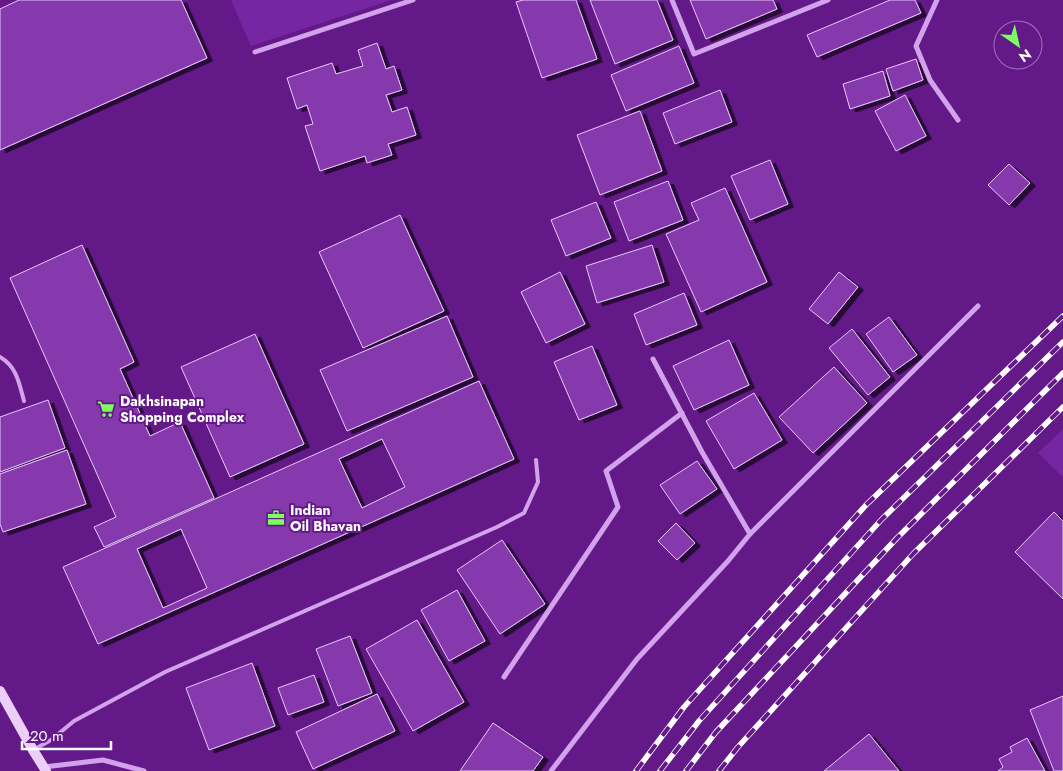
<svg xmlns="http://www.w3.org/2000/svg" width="1063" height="771" font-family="Jost,sans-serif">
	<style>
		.green { fill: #7726a3 }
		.building { fill: #8639ad; stroke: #e8c7f9; fill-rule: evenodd; filter: url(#shadow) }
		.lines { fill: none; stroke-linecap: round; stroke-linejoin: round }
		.lane { stroke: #d3a2ed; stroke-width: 4 }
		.street { stroke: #d3a2ed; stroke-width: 5 }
		.secondary { stroke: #ebcff9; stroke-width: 10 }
		.rail-casing { stroke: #fff; stroke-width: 5.5 }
		.rail { stroke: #631a88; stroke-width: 4; stroke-dasharray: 11; stroke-linecap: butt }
		.labels { text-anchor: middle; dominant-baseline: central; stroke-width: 4; stroke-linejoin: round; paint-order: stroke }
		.poi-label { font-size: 14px; font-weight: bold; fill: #fff; stroke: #631a88; text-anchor: start }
	</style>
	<defs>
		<filter id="shadow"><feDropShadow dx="5.5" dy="3" stdDeviation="0" flood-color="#0009"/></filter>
	</defs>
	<rect width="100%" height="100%" fill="#631a88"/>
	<g class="green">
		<path d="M231,0h160l-140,46z"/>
		<path d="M1063,429v48l-25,-24z"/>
	</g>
	<g class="building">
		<path d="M19,0h162l26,58 -207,92v-141z"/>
		<path d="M523,0h53l21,59 -55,19 -26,-76z"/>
		<path d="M590,0h67l16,40 -58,24z"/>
		<path d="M690,0h83l4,9 -71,30z"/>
		<path d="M890,0h25l6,13 -104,44 -10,-22z"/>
		<path d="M377,43l9,26 8,-3 8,24 -16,5 6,17 15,-5 9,28 -28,9 4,11 -25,8 -2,-7 -45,15 -15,-45 8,-2 -6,-19 -10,4 -10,-31 45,-15 4,11 27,-8 -5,-16z"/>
		<path d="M679,46l15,37 -68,28 -15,-36z"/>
		<path d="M916,59l7,21 -30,11 -7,-22z"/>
		<path d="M883,71l7,25 -40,13 -7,-25z"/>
		<path d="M720,90l12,32 -57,22 -12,-31z"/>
		<path d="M905,95l21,41 -30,15 -21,-40z"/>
		<path d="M640,111l22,60 -62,24 -23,-60z"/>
		<path d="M770,160l18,44 -38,16 -19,-44z"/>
		<path d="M1009,164l21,19 -21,22 -21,-20z"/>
		<path d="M668,181l15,39 -54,21 -15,-39z"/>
		<path d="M725,188l42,94 -66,30 -35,-78 33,-14 -8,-17z"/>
		<path d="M596,202l15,36 -45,18 -15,-36z"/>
		<path d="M400,215l44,96 -81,37 -44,-96z"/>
		<path d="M82,245l52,117 -14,7 30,67 30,-14 34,76 -110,49 -10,-20 22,-10 -106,-239z"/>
		<path d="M652,245l12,37 -67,21 -11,-37z"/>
		<path d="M560,272l25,52 -39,19 -25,-51z"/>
		<path d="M839,272l19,15 -30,37 -19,-15z"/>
		<path d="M684,293l13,32 -51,20 -12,-31z"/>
		<path d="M447,316l26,61 -126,54 -27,-61z"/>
		<path d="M889,317l28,38 -24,17 -27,-38z"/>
		<path d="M852,329l38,48 -22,18 -39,-47z"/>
		<path d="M255,334l49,110 -74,33 -49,-110z"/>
		<path d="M729,340l20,45 -55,25 -21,-44z"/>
		<path d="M592,346l25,59 -38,15 -25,-58z"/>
		<path d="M834,367l33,36 -54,50 -34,-36z"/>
		<path d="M479,381l35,78 -416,185 -35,-77zM382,439l23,48 -43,21 -23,-49zM181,529l26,59 -44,20 -26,-59z"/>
		<path d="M754,393l28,47 -48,29 -28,-48z"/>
		<path d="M48,400l17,48 -65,24v-55z"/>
		<path d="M67,450l19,54 -83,28 -3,-8v-50z"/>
		<path d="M697,461l20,28 -37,25 -20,-29z"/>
		<path d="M1054,512l9,9v78l-48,-47z"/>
		<path d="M676,523l19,20 -18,17 -19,-19z"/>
		<path d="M502,540l43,64 -45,30 -43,-64z"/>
		<path d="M457,590l28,51 -36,20 -28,-51z"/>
		<path d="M417,620l47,82 -51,29 -47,-82z"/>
		<path d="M350,636l22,57 -34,13 -22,-57z"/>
		<path d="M252,663l23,63 -66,24 -23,-62z"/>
		<path d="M314,675l10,27 -36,13 -10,-27z"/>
		<path d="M377,694l18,37 -82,38 -17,-37z"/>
		<path d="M1063,696v75h-9l-24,-61z"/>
		<path d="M493,723l50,34 -10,14h-73z"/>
		<path d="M869,734l30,37h-75z"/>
		<path d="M1027,738l18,33h-47l5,-4 -4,-8 13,-7 -2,-5z"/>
	</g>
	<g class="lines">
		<g class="lane">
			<path d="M0,357c17,10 19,26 24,44"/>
			<path d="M33,750l18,-10 23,-19 91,-49 332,-145 27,-14 14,-31 -2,-22"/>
		</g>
		<g class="street">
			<path d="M672,0l22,54 134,-54"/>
			<path d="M937,0l-21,46 14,34 28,40"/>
			<path d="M255,52l158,-52"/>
			<path d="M653,359l49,93 48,82"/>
			<path d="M504,677l114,-170 -12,-36 76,-58"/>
			<path d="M44,767l59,-7 41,11"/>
			<path d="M551,771l86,-112 91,-98 22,-27 228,-228"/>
		</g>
		<path class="secondary" d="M0,691l33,59 13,21"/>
		<g class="rail-casing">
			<g id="rail">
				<path d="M636,771l48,-64 182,-202 197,-189"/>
				<path d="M660,771l39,-50 183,-202 181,-177"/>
				<path d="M686,771l30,-39 181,-194 166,-165"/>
				<path d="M719,771l19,-24 175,-193 150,-147"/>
			</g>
		</g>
		<use href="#rail" class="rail"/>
	</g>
	<defs>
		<g id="supermarket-bare" transform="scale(1.35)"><path d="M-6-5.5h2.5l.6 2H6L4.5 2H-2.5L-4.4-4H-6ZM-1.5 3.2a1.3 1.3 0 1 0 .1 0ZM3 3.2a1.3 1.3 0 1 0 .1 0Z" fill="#7cff5e" stroke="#631a88" stroke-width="2.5" paint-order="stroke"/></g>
		<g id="office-bare" transform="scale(1.35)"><path d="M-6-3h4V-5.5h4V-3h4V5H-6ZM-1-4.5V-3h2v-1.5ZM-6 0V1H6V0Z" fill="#7cff5e" stroke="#631a88" stroke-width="2.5" paint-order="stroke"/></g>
	</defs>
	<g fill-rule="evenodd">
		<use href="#supermarket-bare" x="106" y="409"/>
		<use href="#office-bare" x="276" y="518"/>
	</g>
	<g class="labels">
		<g class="poi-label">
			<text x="120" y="401">Dakhsinapan<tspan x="120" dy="16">Shopping Complex</tspan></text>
			<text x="290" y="510">Indian<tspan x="290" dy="16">Oil Bhavan</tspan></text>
		</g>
	</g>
	<g transform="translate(1018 45) rotate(146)"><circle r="24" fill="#631a88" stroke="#a176b8"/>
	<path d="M0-4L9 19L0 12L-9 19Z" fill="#7cff5e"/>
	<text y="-8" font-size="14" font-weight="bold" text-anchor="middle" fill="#ffffff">N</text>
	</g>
	<path d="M22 741v8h89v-8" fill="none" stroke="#ffffff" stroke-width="2.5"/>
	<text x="30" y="741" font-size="15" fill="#ffffff" stroke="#631a88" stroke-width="4" paint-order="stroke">20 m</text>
</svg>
